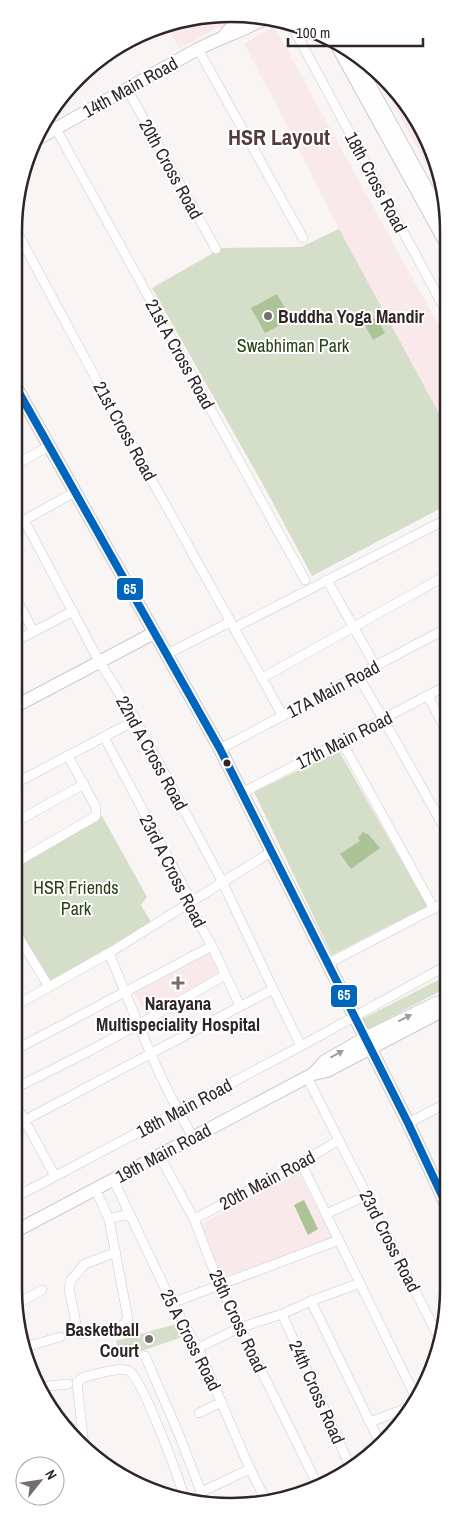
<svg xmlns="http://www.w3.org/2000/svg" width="463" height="1521" font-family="'Archivo Narrow',sans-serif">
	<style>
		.built { fill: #f9e9ea }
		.green { fill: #d4dec9 }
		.water { fill: #acc397 }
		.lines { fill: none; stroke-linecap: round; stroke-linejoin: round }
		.street-casing { stroke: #d0c8c8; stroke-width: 10 }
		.secondary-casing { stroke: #d0c8c8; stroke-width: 14 }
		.street { stroke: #fefefe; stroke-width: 9 }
		.secondary { stroke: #fefefe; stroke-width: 12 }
		.bus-1-casing { stroke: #fff; stroke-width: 11 }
		.bus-1 { stroke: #0065bd; stroke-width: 8 }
		.oneway { fill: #a19c9d }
		.poi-dot { fill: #776d6e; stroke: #fff; stroke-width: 2 }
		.bus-dot { fill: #302426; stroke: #fff; stroke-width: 2 }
		.labels { text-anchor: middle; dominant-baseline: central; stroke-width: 4; stroke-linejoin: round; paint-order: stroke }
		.street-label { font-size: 18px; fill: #302426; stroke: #fff }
		.poi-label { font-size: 18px; font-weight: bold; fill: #302426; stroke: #fff; text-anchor: start }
		.park-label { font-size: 18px; fill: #2a4113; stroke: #fff }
		.district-label { font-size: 22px; font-weight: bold; fill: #543b3e; stroke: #fff }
		.rim { fill: none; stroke: #302426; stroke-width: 2.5 }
		.line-badge { stroke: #fff; stroke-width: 2 }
		.badge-label { font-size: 14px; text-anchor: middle; font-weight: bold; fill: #fff }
	</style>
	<rect width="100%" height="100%" fill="#faf5f5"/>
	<g class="built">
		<path d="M189,18h36l3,4 -49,27 -12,-22z"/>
		<path d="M274,26l173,315v87l-108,-199 -63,-125 -32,-60z"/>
		<path d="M377,73l18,15 32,47 20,69z"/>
		<path d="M211,952l11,21 -76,41 -12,-21z"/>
		<path d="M298,1172l35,67 -112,39 -21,-54z"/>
	</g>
	<g class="green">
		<path d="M339,229l108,199v77l-135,71 -46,-86 -114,-202 70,-40 79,-1z"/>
		<path d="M339,751l88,155 -95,49 -78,-163z"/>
		<path d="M102,816l45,81 -6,8 10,17 -101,60 -35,-57v-64z"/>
		<path d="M446,976v12l-78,41 -6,-10z"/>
		<path d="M176,1324l6,13 -61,21 -5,-17z"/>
	</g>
	<g class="water">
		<path d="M277,294l14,25 -26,14 -14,-25z"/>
		<path d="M376,317l9,16 -12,7 -9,-17z"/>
		<path d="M363,832l6,3 11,13 -29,21 -11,-15 20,-13 -2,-3z"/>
		<path d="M304,1200l14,29 -10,6 -14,-30z"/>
	</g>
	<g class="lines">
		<g class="street-casing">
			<g id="street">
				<path d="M291,24l156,289"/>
				<path d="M198,49l105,189"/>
				<path d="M127,89l89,160"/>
				<path d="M56,129l249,451"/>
				<path d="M445,223l2,-1"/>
				<path d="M18,234l97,180 168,302"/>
				<path d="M17,464l32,-18"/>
				<path d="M24,520l75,141 37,59 86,161 51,108"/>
				<path d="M17,524l58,-32"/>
				<path d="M327,580l49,87"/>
				<path d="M16,599l18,33"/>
				<path d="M234,628l213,-109"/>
				<path d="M16,641l57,-30"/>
				<path d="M167,654l59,-30"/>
				<path d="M358,676l26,44 62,111"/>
				<path d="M262,678l185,-103"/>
				<path d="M428,696l18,35"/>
				<path d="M104,737l84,158v9l24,42 28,60"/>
				<path d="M342,742l92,167"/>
				<path d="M220,749l227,-121"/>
				<path d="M16,783l120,-63"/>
				<path d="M242,793l204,-107"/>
				<path d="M16,822l68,-38"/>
				<path d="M15,863l81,-47v-9l-28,-51"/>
				<path d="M15,931l34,56"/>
				<path d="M109,953c26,62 49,126 84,184"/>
				<path d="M327,964l119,-62"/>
				<path d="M15,1006l94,-53 162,-101"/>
				<path d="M15,1050l197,-104"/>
				<path d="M307,1077l134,265"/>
				<path d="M15,1088c72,-34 142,-73 210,-113"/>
				<path d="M14,1101l41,75"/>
				<path d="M25,1120l248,-131 28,57"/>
				<path d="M408,1123l37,-19"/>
				<path d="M159,1155l35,64 25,65 99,202"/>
				<path d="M301,1163l116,237"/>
				<path d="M113,1179l59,124 26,45 52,121 16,32"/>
				<path d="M95,1189l14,30 19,100 -6,7 -41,8 -3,-1 -9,-44 2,-9 14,-16 31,-12"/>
				<path d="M14,1198l287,-152 145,-80"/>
				<path d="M326,1214l42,-19"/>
				<path d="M109,1219l15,-4 7,1"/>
				<path d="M194,1219l107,-56 38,-23"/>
				<path d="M311,1301l69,142"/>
				<path d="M172,1303l167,-63"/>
				<path d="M17,1304l25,-14"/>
				<path d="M282,1314l70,157"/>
				<path d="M25,1347l35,-10"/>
				<path d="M198,1348l41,-20 43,-14 29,-13 49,-18"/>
				<path d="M145,1356l33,76 23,60 49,-23"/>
				<path d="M39,1387l29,-3"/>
				<path d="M199,1413l23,-11"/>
				<path d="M370,1422l45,-17"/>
				<path d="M64,1427l6,-1"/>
				<path d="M84,1446l-7,-64 7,-5c10,-2 37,-11 45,-6 14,8 50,108 56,129"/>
			</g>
		</g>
		<g class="secondary-casing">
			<g id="secondary">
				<path d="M223,37l9,-11 14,-8"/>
				<path d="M334,40l113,205"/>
				<path d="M352,53l88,160"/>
				<path d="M39,138l159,-89c22,-11 46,-19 68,-31"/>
				<path d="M17,389l203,360 188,374 37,79"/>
				<path d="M16,706l138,-73"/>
				<path d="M313,1074l12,-13 40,-23 71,-35 10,-2"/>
				<path d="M14,1232l299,-158 14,-3 115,-60 4,-4"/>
			</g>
		</g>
		<use href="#street" class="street"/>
		<use href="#secondary" class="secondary"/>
		<g class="bus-1-casing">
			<path id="bus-1" d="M17,389l203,360 188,374 37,79"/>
		</g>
		<use href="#bus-1" class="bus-1"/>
	</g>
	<defs><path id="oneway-solid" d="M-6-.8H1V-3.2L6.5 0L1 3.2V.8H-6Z" transform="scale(1.25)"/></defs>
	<g class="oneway">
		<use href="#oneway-solid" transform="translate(405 1018) rotate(-27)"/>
		<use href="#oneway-solid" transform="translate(337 1054) rotate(-29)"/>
	</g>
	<g class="poi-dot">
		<circle cx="268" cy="316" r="5"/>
		<path d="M175.5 975.5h5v5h5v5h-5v5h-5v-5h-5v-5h5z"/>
		<circle cx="149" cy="1339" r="5"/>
	</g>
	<circle class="bus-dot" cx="227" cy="763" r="4.5"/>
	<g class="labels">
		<g class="street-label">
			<text transform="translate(130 87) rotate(-29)">14th Main Road</text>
			<text transform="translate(171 169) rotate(61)">20th Cross Road</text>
			<text transform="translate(376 182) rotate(62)">18th Cross Road</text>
			<text transform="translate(180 354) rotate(61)">21st A Cross Road</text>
			<text transform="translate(125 431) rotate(61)">21st Cross Road</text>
			<text transform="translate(333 689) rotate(-28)">17A Main Road</text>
			<text transform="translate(344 740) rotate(-27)">17th Main Road</text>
			<text transform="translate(152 753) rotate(61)">22nd A Cross Road</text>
			<text transform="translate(173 871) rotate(63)">23rd A Cross Road</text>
			<text transform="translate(184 1108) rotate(-28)">18th Main Road</text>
			<text transform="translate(163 1153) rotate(-28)">19th Main Road</text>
			<text transform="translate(267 1180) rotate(-28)">20th Main Road</text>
			<text transform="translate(390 1241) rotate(63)">23rd Cross Road</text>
			<text transform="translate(238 1321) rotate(65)">25th Cross Road</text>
			<text transform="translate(191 1340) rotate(63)">25 A Cross Road</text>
			<text transform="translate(317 1392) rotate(66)">24th Cross Road</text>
		</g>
		<g class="poi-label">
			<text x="278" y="316">Buddha Yoga Mandir</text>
			<text x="178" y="1003" text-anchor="middle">Narayana<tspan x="178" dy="21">Multispeciality Hospital</tspan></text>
			<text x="139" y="1329" text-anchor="end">Basketball<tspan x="139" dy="21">Court</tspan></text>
		</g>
		<g class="park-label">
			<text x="293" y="345">Swabhiman Park</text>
			<text x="76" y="887">HSR Friends<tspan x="76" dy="21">Park</tspan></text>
		</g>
		<g class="district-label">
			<text x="279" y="137">HSR Layout</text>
		</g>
	</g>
	<path d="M0 0H463V1521H0ZM231 22H231A209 209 0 0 1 440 231V1289A209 209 0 0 1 231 1498H231A209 209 0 0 1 22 1289V231A209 209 0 0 1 231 22Z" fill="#fff" fill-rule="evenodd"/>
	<path class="rim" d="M231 22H231A209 209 0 0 1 440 231V1289A209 209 0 0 1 231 1498H231A209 209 0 0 1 22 1289V231A209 209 0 0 1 231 22Z"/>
	<g class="line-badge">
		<rect x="116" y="577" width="28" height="24" rx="5" fill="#0065bd"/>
		<rect x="330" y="984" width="28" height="24" rx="5" fill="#0065bd"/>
	</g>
	<g class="badge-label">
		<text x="130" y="594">65</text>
		<text x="344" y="1000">65</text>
	</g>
	<g transform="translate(40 1481) rotate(60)"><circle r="24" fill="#ffffff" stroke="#aca7a8"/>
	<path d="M0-4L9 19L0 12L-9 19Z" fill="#776d6e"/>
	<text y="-8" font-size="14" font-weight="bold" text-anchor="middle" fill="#302426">N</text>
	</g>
	<path d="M288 38v8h135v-8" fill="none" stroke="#302426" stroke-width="2.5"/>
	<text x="296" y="38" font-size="15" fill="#302426" stroke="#ffffff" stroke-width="4" paint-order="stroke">100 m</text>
</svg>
